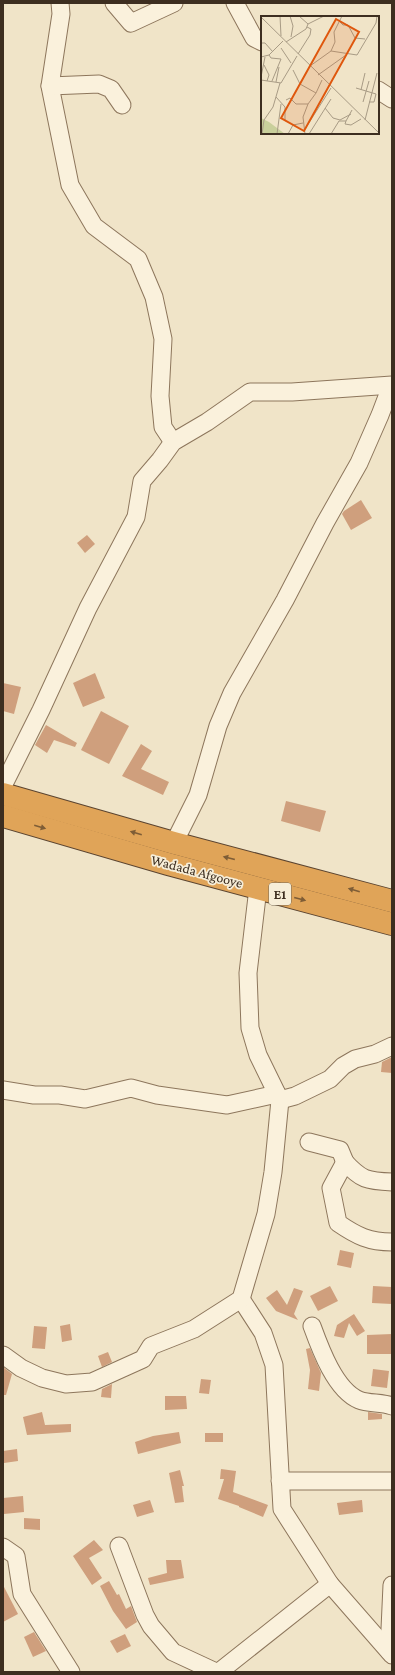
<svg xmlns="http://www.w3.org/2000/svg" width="395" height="1675" font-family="'Crimson Pro',serif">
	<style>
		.building { fill: #cf9f7d }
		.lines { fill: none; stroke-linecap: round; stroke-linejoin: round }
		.minor-casing { stroke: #8d765c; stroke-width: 19 }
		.highway-casing { stroke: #5b4430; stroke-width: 24 }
		.minor { stroke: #faf1dc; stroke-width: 17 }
		.highway { stroke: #e0a458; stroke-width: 22 }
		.oneway { fill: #7e5d36 }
		.labels { text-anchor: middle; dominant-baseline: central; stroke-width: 3.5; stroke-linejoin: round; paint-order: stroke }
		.shield { fill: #f7eed8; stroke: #756857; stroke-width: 1 }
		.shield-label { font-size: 13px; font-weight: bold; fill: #3d2e20 }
		.street-label { font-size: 14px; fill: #3d2e20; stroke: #f7eed8 }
		.inset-road { fill: none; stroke: #a89b85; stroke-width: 1 }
		.view { fill: #df570d; fill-opacity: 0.15; stroke: #df570d; stroke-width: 2 }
		.inset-edge { fill: none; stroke: #3d2e20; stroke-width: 2 }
	</style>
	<rect width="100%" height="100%" fill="#f0e4c8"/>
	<g class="building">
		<path d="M361,500l11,18 -21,12 -9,-16 2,-3z"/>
		<path d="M87,535l8,9 -10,9 -8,-10z"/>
		<path d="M95,673l10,25 -22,9 -10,-24z"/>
		<path d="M3,683l18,4 -7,27 -11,-3z"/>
		<path d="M101,711l28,15 -20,38 -28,-14z"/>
		<path d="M46,725l31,18 -2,4 -21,-7 -7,13 -12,-8z"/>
		<path d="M141,744l11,7 -11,18 28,13 -6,13 -41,-19z"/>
		<path d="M286,801l40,10 -6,21 -39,-11z"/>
		<path d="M392,1057v16l-11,-1 1,-10z"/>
		<path d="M340,1250l14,3 -3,15 -14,-3z"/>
		<path d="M330,1286l8,15 -20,10 -8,-15z"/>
		<path d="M373,1286l19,1v17l-20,-1z"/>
		<path d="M294,1288l9,3 -9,23 4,6 -22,-9 -10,-13 11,-8 10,15z"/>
		<path d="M354,1314l11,17 -8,5 -8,-13 -5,15 -10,-2 3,-11z"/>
		<path d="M70,1324l2,16 -10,2 -2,-16z"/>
		<path d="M34,1326l13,1 -2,22 -13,-1z"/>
		<path d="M392,1334v20h-25v-19z"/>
		<path d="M310,1348l11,25 -2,18 -11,-2 2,-19 -4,-21z"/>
		<path d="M108,1352l4,10 -10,5 -4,-11z"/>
		<path d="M3,1367l9,7 -6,21h-3z"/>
		<path d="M373,1369l16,2 -2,17 -16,-2z"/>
		<path d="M201,1379l10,1 -2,14 -10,-1z"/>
		<path d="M112,1384l-1,14 -10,-1 1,-8z"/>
		<path d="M165,1396h21l1,13 -22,1z"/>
		<path d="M42,1412l3,13 26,-1v8l-44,3 -4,-18z"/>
		<path d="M368,1412l14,2v5l-14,1z"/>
		<path d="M179,1432l2,11 -43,11 -3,-12 18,-6z"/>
		<rect x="205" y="1433" width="18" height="9"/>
		<path d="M17,1449l1,12 -14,2 -1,-12z"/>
		<path d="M221,1469l15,2 -3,21 35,13 -5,12 -24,-10v-1l-21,-7 6,-20h-4z"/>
		<path d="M180,1470l4,16h-2l2,16 -9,1 -6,-30z"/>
		<path d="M23,1496l1,16 -20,2 -1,-16z"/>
		<path d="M150,1500l4,12 -17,5 -4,-12z"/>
		<path d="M362,1500l1,12 -24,3 -2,-12z"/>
		<path d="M24,1518l16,1v11l-16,-1z"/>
		<path d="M94,1540l9,10 -14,8 13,20 -10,7 -19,-29z"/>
		<path d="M166,1560h15l3,18 -34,7 -2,-7 19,-5z"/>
		<path d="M109,1581l8,14 2,-1 7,15 5,-3 6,16 -11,7 -13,-18 -13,-25z"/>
		<path d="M3,1585l15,29 -15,8z"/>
		<path d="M34,1632l12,19 -13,6 -9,-20z"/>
		<path d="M125,1634l6,12 -14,7 -7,-12z"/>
	</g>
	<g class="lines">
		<g class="minor-casing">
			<g id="minor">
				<path d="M60,3l1,11 -11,72 20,99 24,41 44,33 16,38 9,42 -3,57 3,31 10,15"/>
				<path d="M114,3l17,20 43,-20"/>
				<path d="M235,3l19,35 8,4"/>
				<path d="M50,86l49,-2 12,5 11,16"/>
				<path d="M378,90l14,9"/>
				<path d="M3,786l38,-76 47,-102 48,-91 6,-36 18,-21 13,-18 34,-20 43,-30h42l100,-7"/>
				<path d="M174,843l24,-48 20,-69 14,-33 53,-93 40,-77 34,-60 21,-48 11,-29"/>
				<path d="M3,1090l31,5h26l25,4 46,-11 26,7 70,10 50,-11"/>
				<path d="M280,1100l15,-4 35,-17 13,-13 12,-7 20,-5 17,-8"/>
				<path d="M309,1142l31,8 5,12 -14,26 7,35c19,13 31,19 54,19"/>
				<path d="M344,1161c17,19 23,20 48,21"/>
				<path d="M241,1299l22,34 11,32 8,144 48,75 62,71"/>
				<path d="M312,1326c8,22 23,64 47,74 10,4 23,2 33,6"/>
				<path d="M3,1355l18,13 21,10 24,6 26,-2 51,-23 8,-13 43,-17 47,-30 25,-85 7,-42 7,-72 -22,-45 -8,-27 -2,-55 10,-85"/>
				<path d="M280,1481h112"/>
				<path d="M119,1546l26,69 6,11 22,26 43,20"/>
				<path d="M3,1547l13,9 6,38 49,78"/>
				<path d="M389,1651l3,-66"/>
				<path d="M219,1672l111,-88"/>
			</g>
		</g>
		<g class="highway-casing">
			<g id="highway">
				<path d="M3,794l171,49 218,58"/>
				<path d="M3,816l165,48 224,60"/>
			</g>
		</g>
		<use href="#minor" class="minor"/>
		<use href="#highway" class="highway"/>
	</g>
	<defs><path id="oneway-solid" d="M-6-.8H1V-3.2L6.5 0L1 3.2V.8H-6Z"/></defs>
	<g class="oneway">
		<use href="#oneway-solid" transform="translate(40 827) rotate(16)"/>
		<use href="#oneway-solid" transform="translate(136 833) rotate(-164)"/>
		<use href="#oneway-solid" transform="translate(229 858) rotate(-166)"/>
		<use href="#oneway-solid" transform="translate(354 890) rotate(-164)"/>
		<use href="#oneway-solid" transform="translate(300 899) rotate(15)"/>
	</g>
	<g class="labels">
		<rect class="shield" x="269" y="883" width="22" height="22" rx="3"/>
		<g class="shield-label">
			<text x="280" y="894">E1</text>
		</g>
		<g class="street-label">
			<text transform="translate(197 871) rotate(15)">Wadada Afgooye</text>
		</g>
	</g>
	<g transform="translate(261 16)">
		<rect width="118" height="118" fill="#f0e4c8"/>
		<path d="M0,102l8,4 16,12h-24z" fill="#c9cf9b"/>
		<path class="inset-road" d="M19,0l1,20M29,0l3,10 -2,11M38,0l9,8M0,1l118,116M78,5l4,4h5l7,13 10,1M25,26l20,-13 2,-5 16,-8M0,27h4l8,9M20,32l10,15M70,35l4,-9 -1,-10 8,-16M37,38l12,-19 1,-6 -4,-2M8,39l2,3 10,1 -9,22M0,41l8,-2 14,-14M3,49l5,10 -2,6M49,50l21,-15 26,4 19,-32 1,-7M32,54l7,14 16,9M57,59l28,-20M0,61l4,-20M0,64l20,3 16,-27M15,66l3,-15M95,72l20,6 -2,8h-5M100,74l4,-17M15,81l9,10v13M25,84l4,-2 6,6h12l8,-11 6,-13M102,86l6,-21M64,92l8,10 7,2 11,-6M104,104l12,-47M85,105l-1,3 6,1 10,-6M44,113l26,-41M1,118l2,-14 9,-13 7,-24M16,118l4,-30M27,118l5,-9 10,-2M44,118l-2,-17 5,-13M48,118l22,-35M70,118l8,-13h7l6,-11"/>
		<path class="view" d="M75,3l23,13 -55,99 -23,-13z"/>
		<rect width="118" height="118" class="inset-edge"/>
	</g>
	<rect width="395" height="1675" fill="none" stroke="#3d2e20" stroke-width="8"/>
</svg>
